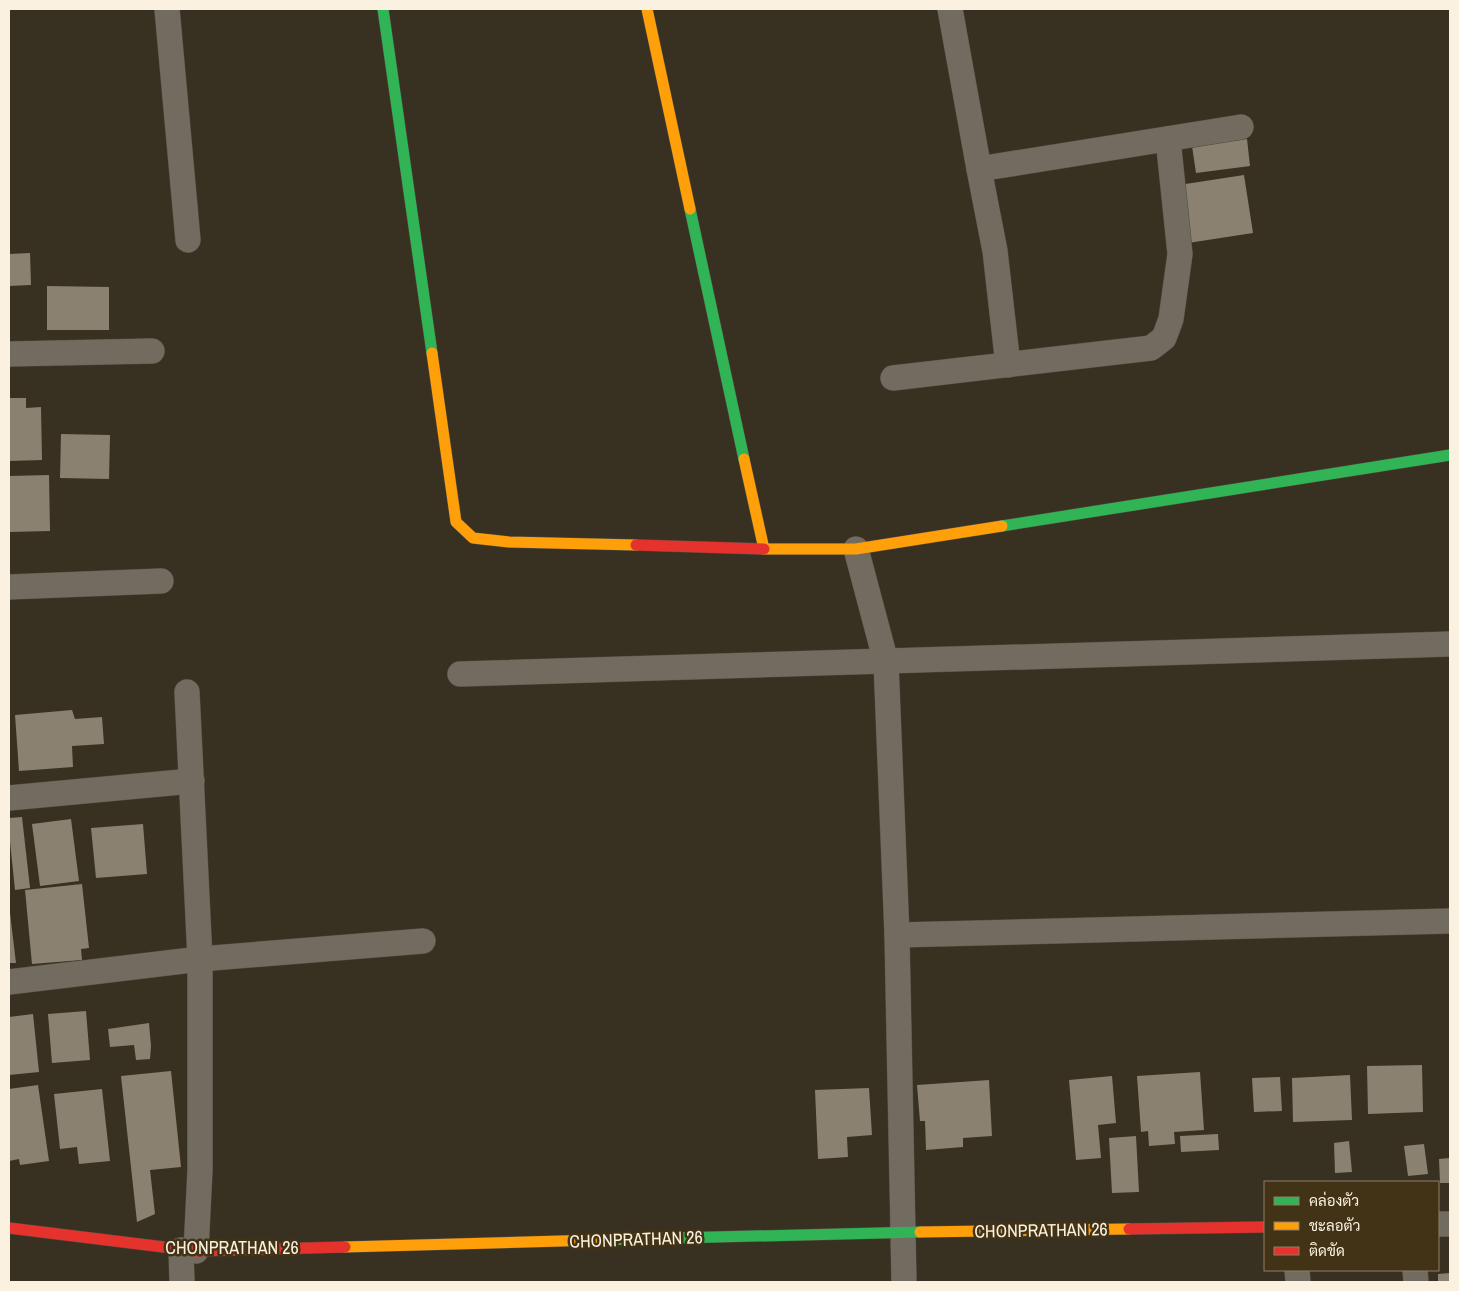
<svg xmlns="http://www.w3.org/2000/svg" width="1459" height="1291" font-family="'Archivo Narrow',Sarabun,sans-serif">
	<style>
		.building { fill: #8a8171 }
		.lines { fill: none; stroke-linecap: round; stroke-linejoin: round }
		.street-casing { stroke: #524b3f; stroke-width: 26 }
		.fast-casing { stroke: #524b3f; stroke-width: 12 }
		.slow-casing { stroke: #524b3f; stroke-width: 12 }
		.jam-casing { stroke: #524b3f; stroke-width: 12 }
		.street { stroke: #726c60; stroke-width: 25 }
		.fast { stroke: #30b455; stroke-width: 11 }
		.slow { stroke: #ff9f0a; stroke-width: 11 }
		.jam { stroke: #e5322d; stroke-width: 11 }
		.labels { text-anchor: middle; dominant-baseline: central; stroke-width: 5; stroke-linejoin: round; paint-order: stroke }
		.street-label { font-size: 18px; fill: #fbf1e1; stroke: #423317 }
	</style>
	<rect width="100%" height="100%" fill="#383021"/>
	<g class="building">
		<path d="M1247,139l3,27 -54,7 -4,-27z"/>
		<path d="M1244,175l9,58 -65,10 -9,-58z"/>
		<path d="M30,253l1,32 -22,1v-32z"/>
		<path d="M47,286l62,1v43h-62z"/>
		<path d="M9,398h17v10l15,-1 1,53 -33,1z"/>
		<path d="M61,434l49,1 -1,44 -49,-1z"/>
		<path d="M49,475l1,56 -41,1v-56z"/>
		<path d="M72,710l3,9 27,-2 2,27 -32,2 1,21 -54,4 -4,-56z"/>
		<path d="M22,817l8,71 -15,2 -6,-58v-14z"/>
		<path d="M71,819l8,62 -39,5 -8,-62z"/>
		<path d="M143,824l4,50 -51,4 -5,-50z"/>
		<path d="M82,884l7,64 -8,1 1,11 -50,4 -7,-74z"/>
		<path d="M9,913h1l6,50h-7z"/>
		<path d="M86,1011l4,49 -38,3 -4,-49z"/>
		<path d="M33,1014l6,58 -30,3v-58z"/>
		<path d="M149,1023l2,23 -1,13 -14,1 -2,-15 -24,2 -2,-18z"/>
		<path d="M1422,1065l1,47 -55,2 -1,-48z"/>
		<path d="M171,1071l10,96 -31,3 5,44 -18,8 -16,-146z"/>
		<path d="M1200,1072l4,58 -30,2 1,12 -26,2 -1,-15 -7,1 -4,-56z"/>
		<path d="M1350,1075l2,45 -59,2 -1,-44z"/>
		<path d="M1112,1076l4,47 -18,2 3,33 -25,2 -7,-80z"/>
		<path d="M1280,1077l2,34 -28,1 -2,-34z"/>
		<path d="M989,1080l3,56 -29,2v9l-37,3 -1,-29h-5l-3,-36z"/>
		<path d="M38,1085l11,76 -29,4 -1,-6 -10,2v-72z"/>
		<path d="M869,1088l3,47 -25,2 1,20 -30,2 -3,-69z"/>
		<path d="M102,1089l8,72 -31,3 -2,-17 -17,2 -6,-55z"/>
		<path d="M1218,1134l1,16 -38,2 -1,-16z"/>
		<path d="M1136,1136l3,56 -27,1 -3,-55z"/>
		<path d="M1349,1141l3,31 -17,1 -1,-30z"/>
		<path d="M1424,1144l4,30 -20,2 -4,-30z"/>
		<path d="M1450,1158v25h-10l-1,-24z"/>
		<path d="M1450,1273v9h-12v-8z"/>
	</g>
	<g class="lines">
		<g class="street-casing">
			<g id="street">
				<path d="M167,9l21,231"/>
				<path d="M950,9l29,160 16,82 13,114"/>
				<path d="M979,169l262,-42"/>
				<path d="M9,354l143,-3"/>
				<path d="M893,378l258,-30 13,-10 7,-19 9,-65 -12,-115"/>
				<path d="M856,549l30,113 11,273 7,347"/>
				<path d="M9,587l152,-6"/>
				<path d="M460,674l990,-30"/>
				<path d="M187,692l13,267v211l-4,81"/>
				<path d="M9,798l183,-17"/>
				<path d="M897,935l553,-14"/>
				<path d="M9,982l191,-23 223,-18"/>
				<path d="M1438,1224h12"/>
				<path d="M181,1250l1,32"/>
				<path d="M1297,1270l1,12"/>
				<path d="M1415,1270l1,12"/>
			</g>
		</g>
		<g class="fast-casing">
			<g id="fast">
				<path d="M383,9l49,344"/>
				<path d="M690,209l54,250"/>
				<path d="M1002,526l448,-71"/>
				<path d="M597,1240l323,-8"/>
			</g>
		</g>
		<g class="slow-casing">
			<g id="slow">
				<path d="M647,9l43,200"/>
				<path d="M432,353l24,169 17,16 36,4 127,3"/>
				<path d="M744,459l20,90h92l146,-23"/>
				<path d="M920,1232l209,-3"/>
				<path d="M345,1247l252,-7"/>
			</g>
		</g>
		<g class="jam-casing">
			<g id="jam">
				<path d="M636,545l128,4"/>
				<path d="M9,1228l187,23 149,-4"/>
				<path d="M1129,1229l136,-2"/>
			</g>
		</g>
		<use href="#street" class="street"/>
		<use href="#fast" class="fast"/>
		<use href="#slow" class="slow"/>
		<use href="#jam" class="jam"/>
	</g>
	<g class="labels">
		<g class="street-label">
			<text transform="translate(1041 1230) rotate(-1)">CHONPRATHAN 26</text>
			<text transform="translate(636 1239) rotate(-2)">CHONPRATHAN 26</text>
			<text x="232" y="1247">CHONPRATHAN 26</text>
		</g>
	</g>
	<rect width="1459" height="1291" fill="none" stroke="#fbf1e1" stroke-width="20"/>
	<rect x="1264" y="1181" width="175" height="90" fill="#423317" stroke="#8c7f68"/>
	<rect x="1274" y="1197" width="25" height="8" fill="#30b455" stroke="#8c7f68"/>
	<text x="1309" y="1206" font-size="15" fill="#fbf1e1">คล่องตัว</text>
	<rect x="1274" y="1222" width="25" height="8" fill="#ff9f0a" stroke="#8c7f68"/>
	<text x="1309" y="1231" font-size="15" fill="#fbf1e1">ชะลอตัว</text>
	<rect x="1274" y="1247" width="25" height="8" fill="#e5322d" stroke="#8c7f68"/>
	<text x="1309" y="1256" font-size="15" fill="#fbf1e1">ติดขัด</text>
</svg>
